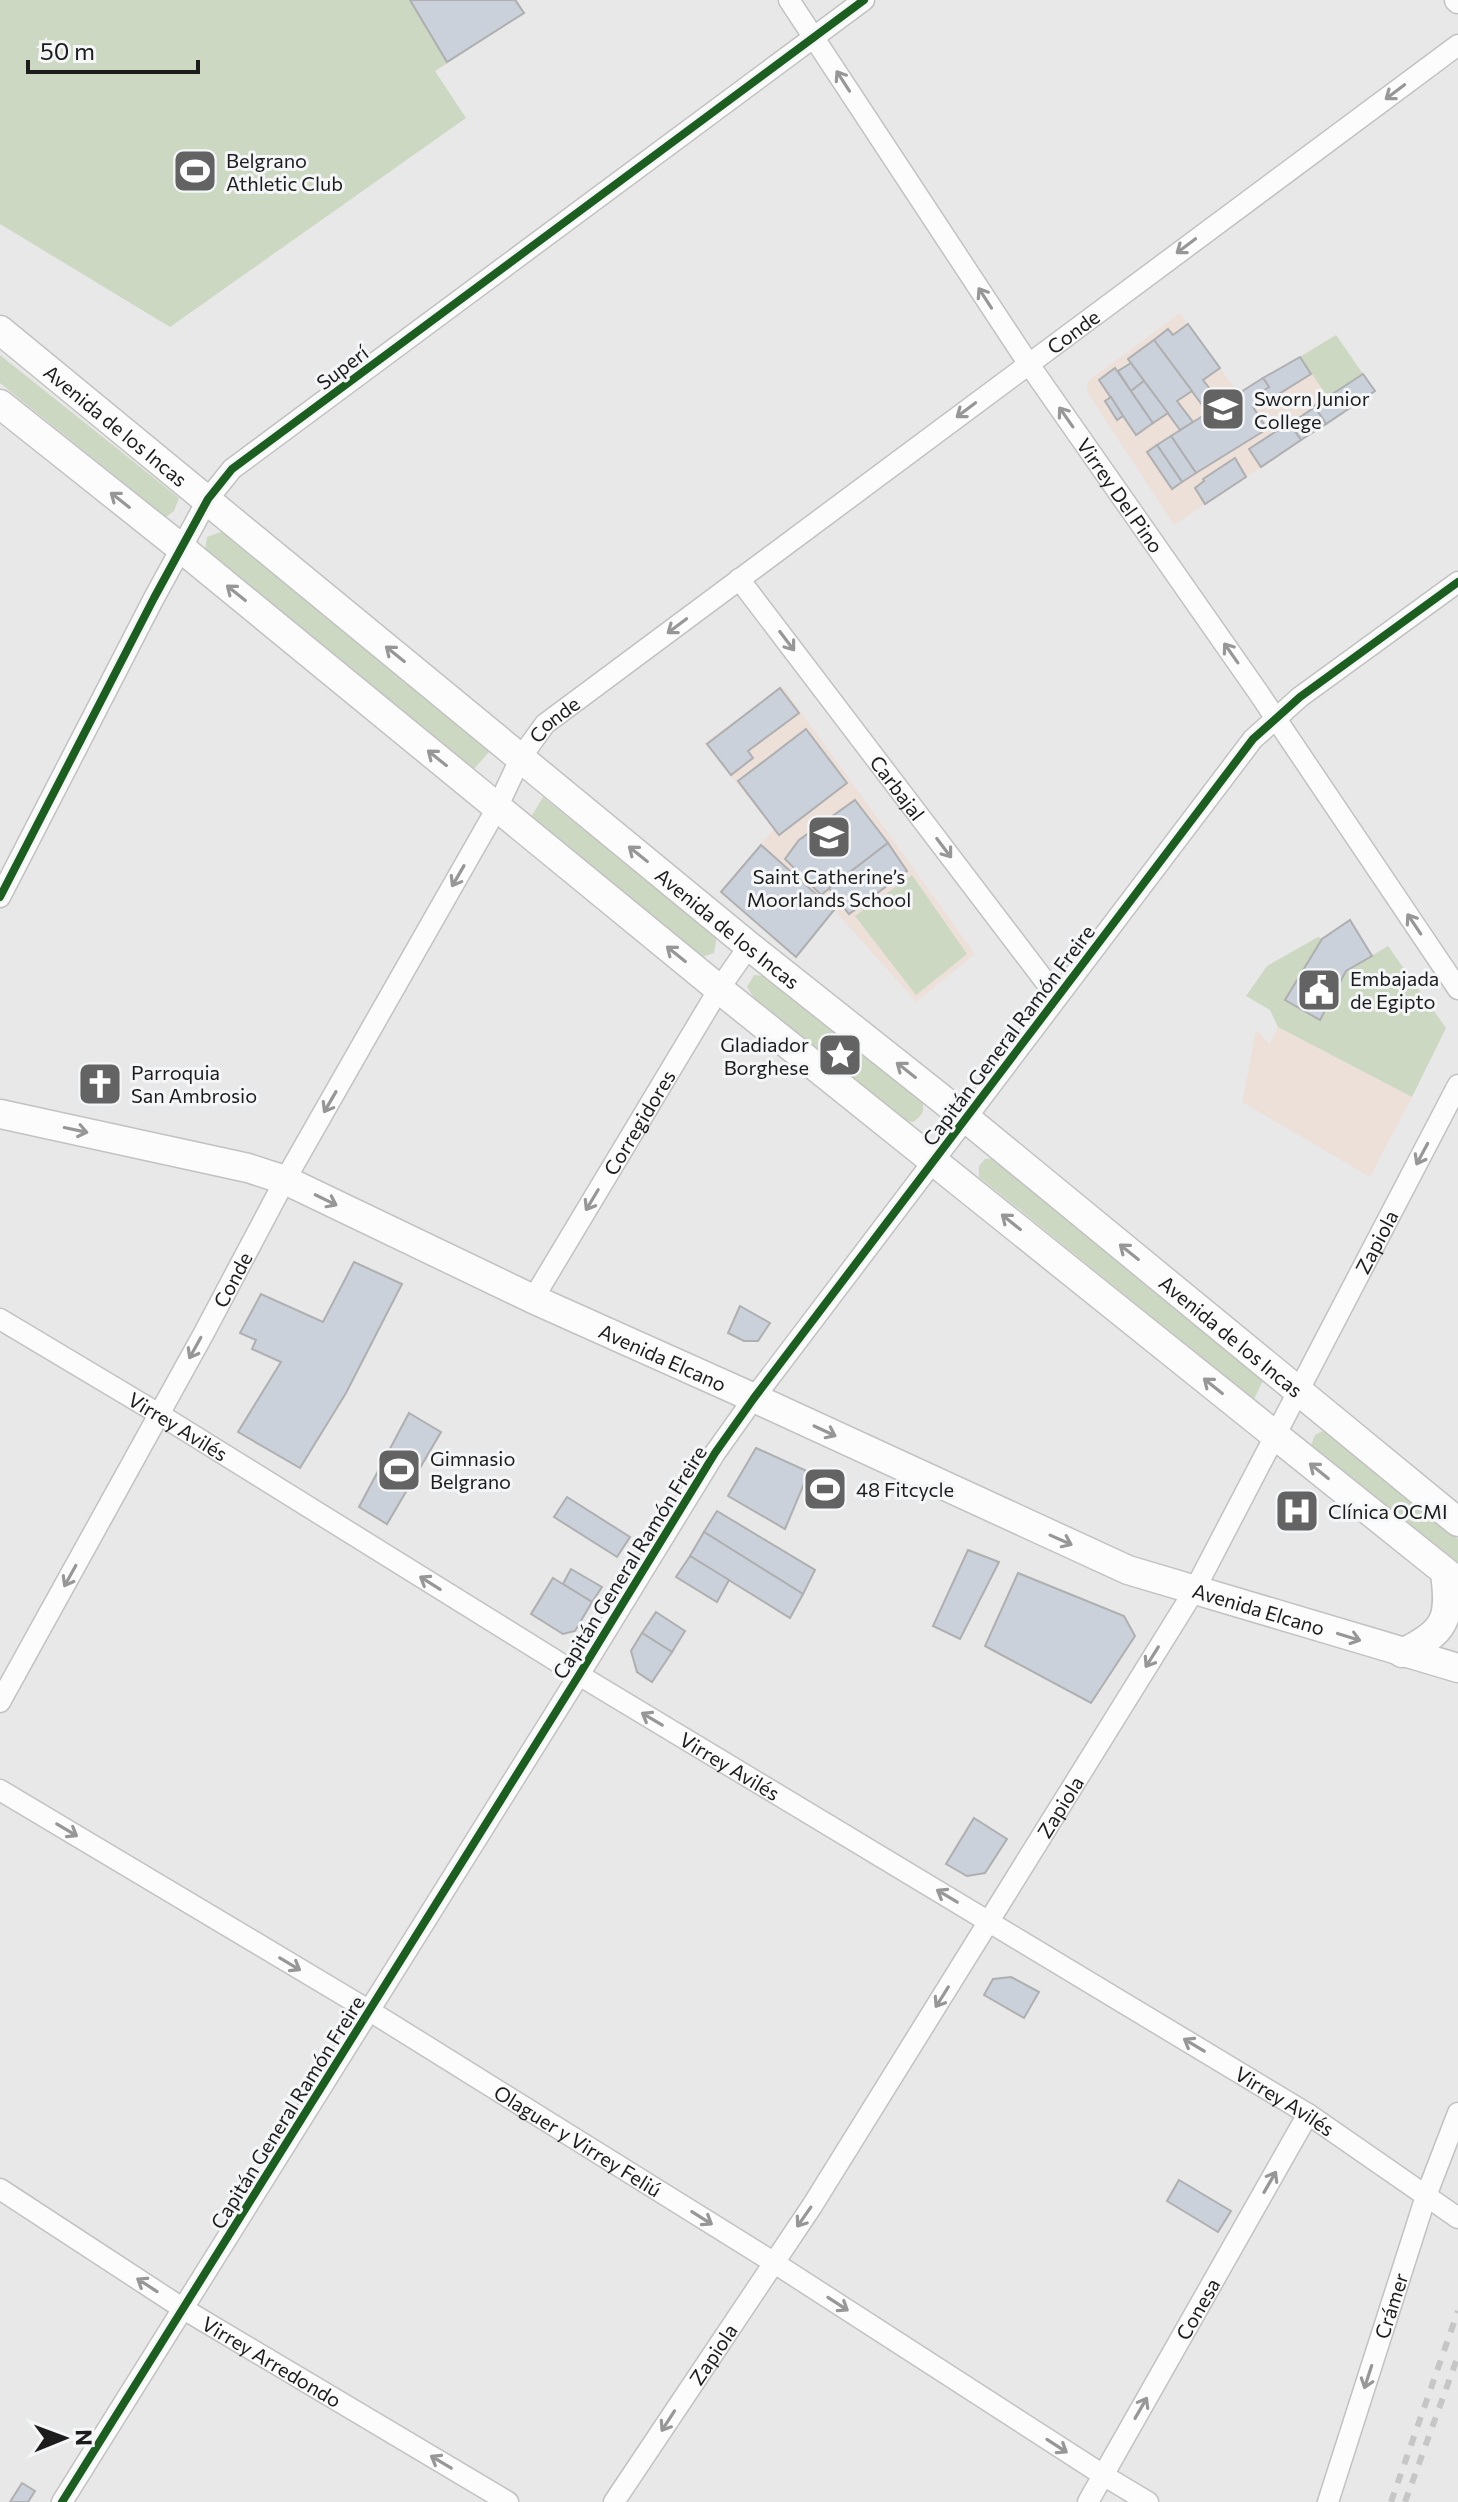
<svg xmlns="http://www.w3.org/2000/svg" width="1458" height="2502" font-family="Commissioner,sans-serif">
	<style>
		.education { fill: #ece0d9 }
		.green { fill: #ccd8c1 }
		.building { fill: #cad1db; stroke: #afafb0; stroke-width: 2 }
		.lines { fill: none; stroke-linecap: round; stroke-linejoin: round }
		.minor-casing { stroke: #c2c2c2; stroke-width: 23 }
		.tertiary-casing { stroke: #c2c2c2; stroke-width: 27 }
		.secondary-casing { stroke: #c2c2c2; stroke-width: 31 }
		.minor { stroke: #fcfcfc; stroke-width: 20 }
		.tertiary { stroke: #fcfcfc; stroke-width: 24 }
		.secondary { stroke: #fcfcfc; stroke-width: 28 }
		.rail { stroke: #c6c6c7; stroke-width: 6; stroke-dasharray: 10 10; stroke-linecap: butt }
		.cycleway-casing { stroke: #f5f6f7; stroke-width: 13 }
		.cycleway { stroke: #1b5e20; stroke-width: 8 }
		.oneway { stroke: #979798 }
		.labels { text-anchor: middle; dominant-baseline: central; stroke-width: 6; stroke-linejoin: round; paint-order: stroke }
		.poi-label { font-size: 20px; fill: #1c1c1d; stroke: #f5f6f7; text-anchor: start }
		.street-label { font-size: 20px; fill: #1c1c1d; stroke: #f5f6f7 }
	</style>
	<rect width="100%" height="100%" fill="#e8e8e9"/>
	<g class="education">
		<path d="M1180,313l58,80 98,-58 39,56 -201,134 -87,-133 1,-11z"/>
		<path d="M783,687l192,267 -59,48 -82,-92 -38,47 -75,-65 53,-63 -70,-86z"/>
		<path d="M1278,1027l134,70 -42,80 -128,-75 14,-72 14,14z"/>
	</g>
	<g class="green">
		<path d="M0,0h517l8,13 -90,58 31,47 -296,209 -170,-103z"/>
		<path d="M1336,335l27,39 -35,23 -28,-40z"/>
		<path d="M0,355l179,143 -5,13 -8,6 -166,-134z"/>
		<path d="M221,532h4l264,220 -15,17 -269,-219 2,-13z"/>
		<path d="M543,797l174,139 -3,17 -15,5 -169,-139z"/>
		<path d="M912,875l55,79 -51,41 -61,-79z"/>
		<path d="M1318,937l4,2 -37,61 35,20 26,-49 42,-25 58,82 -34,69 -134,-70 -8,-17 -24,-14 21,-30z"/>
		<path d="M754,975l10,1 157,121c4,13 3,17 -8,25l-8,-1 -147,-117 -11,-17z"/>
		<path d="M997,1158l268,219 -11,22 -275,-222v-11l6,-7z"/>
		<path d="M1323,1431l135,108v24l-148,-115 5,-13z"/>
	</g>
	<g class="building">
		<path d="M410,0h105l9,13 -77,49z"/>
		<path d="M1188,324l32,44 -17,12 19,24 -14,9 -54,-73 14,-11 5,6z"/>
		<path d="M1154,340l38,51 -15,10 16,21 -13,8 -52,-71z"/>
		<path d="M1300,357l11,17 -45,28 -6,-9 9,-6 -6,-9z"/>
		<path d="M1131,363l13,18 -13,10 -13,-20z"/>
		<path d="M1115,368l38,55 -17,12 -37,-55z"/>
		<path d="M1363,374l12,17 -49,33 -12,-18z"/>
		<path d="M1263,378l6,9 -9,6 4,7 -11,7 14,22 -71,44 -25,-37z"/>
		<path d="M1144,381l24,32 -15,10 -22,-32z"/>
		<path d="M1111,397l12,19 -6,4 -12,-19z"/>
		<path d="M1315,407l11,17 -25,16 -11,-16z"/>
		<path d="M1289,423l12,17 -40,27 -12,-18z"/>
		<path d="M1171,436l25,37 -14,9 -25,-37z"/>
		<path d="M1157,445l25,37 -10,7 -25,-37z"/>
		<path d="M1235,458l11,19 -41,27 -10,-16 9,-7 -1,-2z"/>
		<path d="M780,688l19,25 -51,38 5,7 -22,17 -24,-31z"/>
		<path d="M806,729l41,54 -68,52 -41,-54z"/>
		<path d="M855,800l33,43 -67,52 -36,-36 14,-19z"/>
		<path d="M888,843l19,28 -58,43 -20,-26z"/>
		<path d="M761,845l73,65 -38,47 -75,-65z"/>
		<path d="M1350,920l22,36 -26,15 -26,49 -35,-20 37,-61z"/>
		<path d="M354,1262l48,22 -56,109 -46,75 -62,-36 43,-70 -29,-13 4,-9 -16,-7 21,-39 62,28z"/>
		<path d="M740,1306l30,17 -12,18h-14l-16,-8z"/>
		<path d="M409,1413l32,19 -54,92 -28,-17z"/>
		<path d="M756,1448l53,24 -24,57 -57,-33z"/>
		<path d="M567,1497l63,40 -13,20 -63,-40z"/>
		<path d="M717,1511l98,59 -12,24 -99,-62z"/>
		<path d="M704,1532l99,62 -13,24 -100,-62z"/>
		<path d="M968,1550l31,12 -39,77 -27,-13z"/>
		<path d="M690,1556l39,24 -12,22 -41,-25z"/>
		<path d="M571,1569l31,18 -10,15 -29,-18z"/>
		<path d="M1018,1573l106,43 11,20 -44,67 -106,-57z"/>
		<path d="M553,1578l39,24 -17,29 -12,3 -32,-20z"/>
		<path d="M656,1612l29,19 -13,21 -30,-19z"/>
		<path d="M642,1633l30,19 -20,30 -15,-10 -6,-21z"/>
		<path d="M974,1818l33,21 -22,34 -18,3 -21,-12z"/>
		<path d="M1011,1977l28,15 -15,26 -40,-23 9,-16z"/>
		<path d="M1179,2180l52,31 -13,21 -51,-31z"/>
		<path d="M22,2483l13,8 -7,11h-18z"/>
	</g>
	<g class="lines">
		<g class="minor-casing">
			<g id="minor">
				<path id="s1" d="M789,0l239,363 230,329 200,297"/>
				<path id="s2" d="M739,579l318,418"/>
				<path d="M0,897l154,-299 54,-99 24,-30 632,-469"/>
				<path id="s3" d="M533,1299l186,-310 30,-43"/>
				<path id="s4" d="M0,1319l159,95 420,261 729,439 150,104"/>
				<path id="s5" d="M0,1702l204,-369 81,-153 212,-372 24,-51 24,-33 913,-679"/>
				<path id="s6" d="M0,1790l370,221 403,251 330,213 45,27"/>
				<path id="s7" d="M0,2189l182,119 326,194"/>
				<path d="M62,2502l517,-827 136,-222 39,-55 499,-659 47,-42 158,-115"/>
				<path id="s8" d="M614,2502l198,-296 382,-615 264,-506"/>
				<path id="s9" d="M1088,2502l220,-388"/>
				<path id="s10" d="M1328,2502l98,-306 32,-83"/>
			</g>
		</g>
		<g class="tertiary-casing">
			<path id="tertiary" d="M1457,0l1,1"/>
		</g>
		<g class="secondary-casing">
			<g id="secondary">
				<path id="s11" d="M0,330l749,616 218,173 491,403"/>
				<path d="M0,404l181,144 538,441 739,593"/>
				<path id="s12" d="M0,1114l248,54 37,12 248,119 221,99 374,172 330,98"/>
				<path d="M1402,1653c44,-21 49,-34 43,-80"/>
			</g>
		</g>
		<use href="#minor" class="minor"/>
		<use href="#tertiary" class="tertiary"/>
		<use href="#secondary" class="secondary"/>
		<g class="rail">
			<path d="M1391,2502l67,-191"/>
			<path d="M1405,2502l53,-146"/>
		</g>
		<g class="cycleway-casing">
			<g id="cycleway">
				<path d="M0,897l154,-299 54,-99 24,-30 632,-469"/>
				<path d="M62,2502l517,-827 136,-222 39,-55 499,-659 47,-42 158,-115"/>
			</g>
		</g>
		<use href="#cycleway" class="cycleway"/>
	</g>
	<defs><path id="oneway-shaft" d="M-6 0H5M1.5-3L5.5 0L1.5 3" fill="none" stroke-width="1.6" stroke-linecap="round" stroke-linejoin="round" transform="scale(2)"/></defs>
	<g class="oneway">
		<use href="#oneway-shaft" transform="translate(843 81) rotate(-123)"/>
		<use href="#oneway-shaft" transform="translate(1395 92) rotate(143)"/>
		<use href="#oneway-shaft" transform="translate(1186 246) rotate(143)"/>
		<use href="#oneway-shaft" transform="translate(985 298) rotate(-123)"/>
		<use href="#oneway-shaft" transform="translate(966 410) rotate(143)"/>
		<use href="#oneway-shaft" transform="translate(1066 417) rotate(-125)"/>
		<use href="#oneway-shaft" transform="translate(120 500) rotate(-142)"/>
		<use href="#oneway-shaft" transform="translate(236 593) rotate(-141)"/>
		<use href="#oneway-shaft" transform="translate(677 626) rotate(143)"/>
		<use href="#oneway-shaft" transform="translate(787 641) rotate(53)"/>
		<use href="#oneway-shaft" transform="translate(1231 653) rotate(-125)"/>
		<use href="#oneway-shaft" transform="translate(395 654) rotate(-141)"/>
		<use href="#oneway-shaft" transform="translate(437 758) rotate(-141)"/>
		<use href="#oneway-shaft" transform="translate(944 848) rotate(53)"/>
		<use href="#oneway-shaft" transform="translate(638 854) rotate(-141)"/>
		<use href="#oneway-shaft" transform="translate(458 876) rotate(120)"/>
		<use href="#oneway-shaft" transform="translate(1414 924) rotate(-124)"/>
		<use href="#oneway-shaft" transform="translate(676 954) rotate(-141)"/>
		<use href="#oneway-shaft" transform="translate(906 1070) rotate(-142)"/>
		<use href="#oneway-shaft" transform="translate(330 1102) rotate(120)"/>
		<use href="#oneway-shaft" transform="translate(76 1130) rotate(12)"/>
		<use href="#oneway-shaft" transform="translate(1422 1154) rotate(118)"/>
		<use href="#oneway-shaft" transform="translate(326 1200) rotate(26)"/>
		<use href="#oneway-shaft" transform="translate(592 1200) rotate(121)"/>
		<use href="#oneway-shaft" transform="translate(1011 1222) rotate(-141)"/>
		<use href="#oneway-shaft" transform="translate(1129 1252) rotate(-141)"/>
		<use href="#oneway-shaft" transform="translate(195 1348) rotate(119)"/>
		<use href="#oneway-shaft" transform="translate(1213 1386) rotate(-141)"/>
		<use href="#oneway-shaft" transform="translate(825 1431) rotate(25)"/>
		<use href="#oneway-shaft" transform="translate(1319 1471) rotate(-141)"/>
		<use href="#oneway-shaft" transform="translate(1061 1540) rotate(24)"/>
		<use href="#oneway-shaft" transform="translate(70 1576) rotate(119)"/>
		<use href="#oneway-shaft" transform="translate(430 1583) rotate(-148)"/>
		<use href="#oneway-shaft" transform="translate(1349 1637) rotate(17)"/>
		<use href="#oneway-shaft" transform="translate(1152 1657) rotate(122)"/>
		<use href="#oneway-shaft" transform="translate(652 1719) rotate(-149)"/>
		<use href="#oneway-shaft" transform="translate(67 1830) rotate(31)"/>
		<use href="#oneway-shaft" transform="translate(947 1896) rotate(-149)"/>
		<use href="#oneway-shaft" transform="translate(290 1964) rotate(31)"/>
		<use href="#oneway-shaft" transform="translate(942 1997) rotate(122)"/>
		<use href="#oneway-shaft" transform="translate(1194 2045) rotate(-149)"/>
		<use href="#oneway-shaft" transform="translate(1270 2182) rotate(-60)"/>
		<use href="#oneway-shaft" transform="translate(804 2217) rotate(125)"/>
		<use href="#oneway-shaft" transform="translate(702 2218) rotate(32)"/>
		<use href="#oneway-shaft" transform="translate(147 2285) rotate(-147)"/>
		<use href="#oneway-shaft" transform="translate(838 2304) rotate(33)"/>
		<use href="#oneway-shaft" transform="translate(1368 2377) rotate(108)"/>
		<use href="#oneway-shaft" transform="translate(1141 2408) rotate(-60)"/>
		<use href="#oneway-shaft" transform="translate(668 2421) rotate(123)"/>
		<use href="#oneway-shaft" transform="translate(1057 2446) rotate(33)"/>
		<use href="#oneway-shaft" transform="translate(441 2462) rotate(-149)"/>
	</g>
	<defs>
		<g id="stadium-square" transform="scale(2.3)"><rect x="-9" y="-9" width="18" height="18" rx="4" fill="#636364" stroke="#f5f6f7"/><path d="M0-5a6.5 5 0 1 0 0 10a6.5 5 0 1 0 0-10ZM-3.5-1.8h7v3.6h-7Z" fill="#fff"/></g>
		<g id="school-square" transform="scale(2.3)"><rect x="-9" y="-9" width="18" height="18" rx="4" fill="#636364" stroke="#f5f6f7"/><path d="M0-5L7-2L0 1L-7-2ZM-4 1L0 2.5L4 1V4Q0 6-4 4Z" fill="#fff"/></g>
		<g id="civic-square" transform="scale(2.3)"><rect x="-9" y="-9" width="18" height="18" rx="4" fill="#636364" stroke="#f5f6f7"/><path d="M-.6-6.5H3V-4.5H.6V-3L4-1V1h2V6H-6V1h2V-1L-.6-3ZM-1.2 2.5V6h2.4V2.5Z" fill="#fff"/></g>
		<g id="sight-square" transform="scale(2.3)"><rect x="-9" y="-9" width="18" height="18" rx="4" fill="#636364" stroke="#f5f6f7"/><path d="M0-6L1.8-2.2L6-1.7L2.9 1.2L3.7 5.4L0 3.3L-3.7 5.4L-2.9 1.2L-6-1.7L-1.8-2.2Z" fill="#fff"/></g>
		<g id="church-square" transform="scale(2.3)"><rect x="-9" y="-9" width="18" height="18" rx="4" fill="#636364" stroke="#f5f6f7"/><path d="M-1.2-6h2.4v3.5h3.3v2.4h-3.3V6h-2.4V-.1h-3.3v-2.4h3.3Z" fill="#fff"/></g>
		<g id="hospital-square" transform="scale(2.3)"><rect x="-9" y="-9" width="18" height="18" rx="4" fill="#636364" stroke="#f5f6f7"/><path d="M-5-5h3v3.5h4V-5h3V5h-3V1.5h-4V5h-3Z" fill="#fff"/></g>
	</defs>
	<g fill-rule="evenodd">
		<use href="#stadium-square" x="195" y="171"/>
		<use href="#school-square" x="1223" y="409"/>
		<use href="#school-square" x="829" y="837"/>
		<use href="#civic-square" x="1319" y="990"/>
		<use href="#sight-square" x="840" y="1055"/>
		<use href="#church-square" x="100" y="1084"/>
		<use href="#stadium-square" x="399" y="1470"/>
		<use href="#stadium-square" x="825" y="1489"/>
		<use href="#hospital-square" x="1297" y="1511"/>
	</g>
	<g class="labels">
		<g class="poi-label">
			<text x="226" y="160">Belgrano<tspan x="226" dy="23">Athletic Club</tspan></text>
			<text x="1254" y="398">Sworn Junior<tspan x="1254" dy="23">College</tspan></text>
			<text x="829" y="876" text-anchor="middle">Saint Catherine’s<tspan x="829" dy="23">Moorlands School</tspan></text>
			<text x="1350" y="978">Embajada<tspan x="1350" dy="23">de Egipto</tspan></text>
			<text x="809" y="1044" text-anchor="end">Gladiador<tspan x="809" dy="23">Borghese</tspan></text>
			<text x="131" y="1072">Parroquia<tspan x="131" dy="23">San Ambrosio</tspan></text>
			<text x="430" y="1458">Gimnasio<tspan x="430" dy="23">Belgrano</tspan></text>
			<text x="856" y="1489">48 Fitcycle</text>
			<text x="1328" y="1511">Clínica OCMI</text>
		</g>
		<g class="street-label">
			<text stroke="none"><textPath href="#s5" startOffset="1778">Conde</textPath></text>
			<text transform="translate(342 367) rotate(-37)">Superí</text>
			<text stroke="none"><textPath href="#s11" startOffset="150">Avenida de los Incas</textPath></text>
			<text stroke="none"><textPath href="#s1" startOffset="596">Virrey Del Pino</textPath></text>
			<text stroke="none"><textPath href="#s5" startOffset="1130">Conde</textPath></text>
			<text stroke="none"><textPath href="#s2" startOffset="262">Carbajal</textPath></text>
			<text stroke="none"><textPath href="#s11" startOffset="942">Avenida de los Incas</textPath></text>
			<text transform="translate(1008 1035) rotate(-53)">Capitán General Ramón Freire</text>
			<text stroke="none"><textPath href="#s3" startOffset="206">Corregidores</textPath></text>
			<text stroke="none"><textPath href="#s8" startOffset="1474">Zapiola</textPath></text>
			<text stroke="none"><textPath href="#s5" startOffset="482">Conde</textPath></text>
			<text stroke="none"><textPath href="#s11" startOffset="1590">Avenida de los Incas</textPath></text>
			<text stroke="none"><textPath href="#s12" startOffset="710">Avenida Elcano</textPath></text>
			<text stroke="none"><textPath href="#s4" startOffset="208">Virrey Avilés</textPath></text>
			<text transform="translate(629 1562) rotate(-58)">Capitán General Ramón Freire</text>
			<text stroke="none"><textPath href="#s12" startOffset="1358">Avenida Elcano</textPath></text>
			<text stroke="none"><textPath href="#s4" startOffset="856">Virrey Avilés</textPath></text>
			<text stroke="none"><textPath href="#s8" startOffset="826">Zapiola</textPath></text>
			<text stroke="none"><textPath href="#s4" startOffset="1504">Virrey Avilés</textPath></text>
			<text transform="translate(287 2112) rotate(-58)">Capitán General Ramón Freire</text>
			<text stroke="none"><textPath href="#s6" startOffset="676">Olaguer y Virrey Feliú</textPath></text>
			<text stroke="none"><textPath href="#s10" startOffset="206">Crámer</textPath></text>
			<text stroke="none"><textPath href="#s9" startOffset="222">Conesa</textPath></text>
			<text stroke="none"><textPath href="#s8" startOffset="178">Zapiola</textPath></text>
			<text stroke="none"><textPath href="#s7" startOffset="322">Virrey Arredondo</textPath></text>
		</g>
	</g>
	<g transform="translate(64 2438) rotate(89)" stroke="#f5f6f7" stroke-width="6" paint-order="stroke">
	<path d="M0-6L14 30L0 20L-14 30Z" fill="#1c1c1d"/>
	<text y="-12" font-size="22" font-weight="bold" text-anchor="middle" fill="#1c1c1d">N</text>
	</g>
	<path d="M28 60v12h170v-12" fill="none" stroke="#1c1c1d" stroke-width="4"/>
	<text x="40" y="60" font-size="24" fill="#1c1c1d" stroke="#f5f6f7" stroke-width="6" paint-order="stroke">50 m</text>
</svg>
